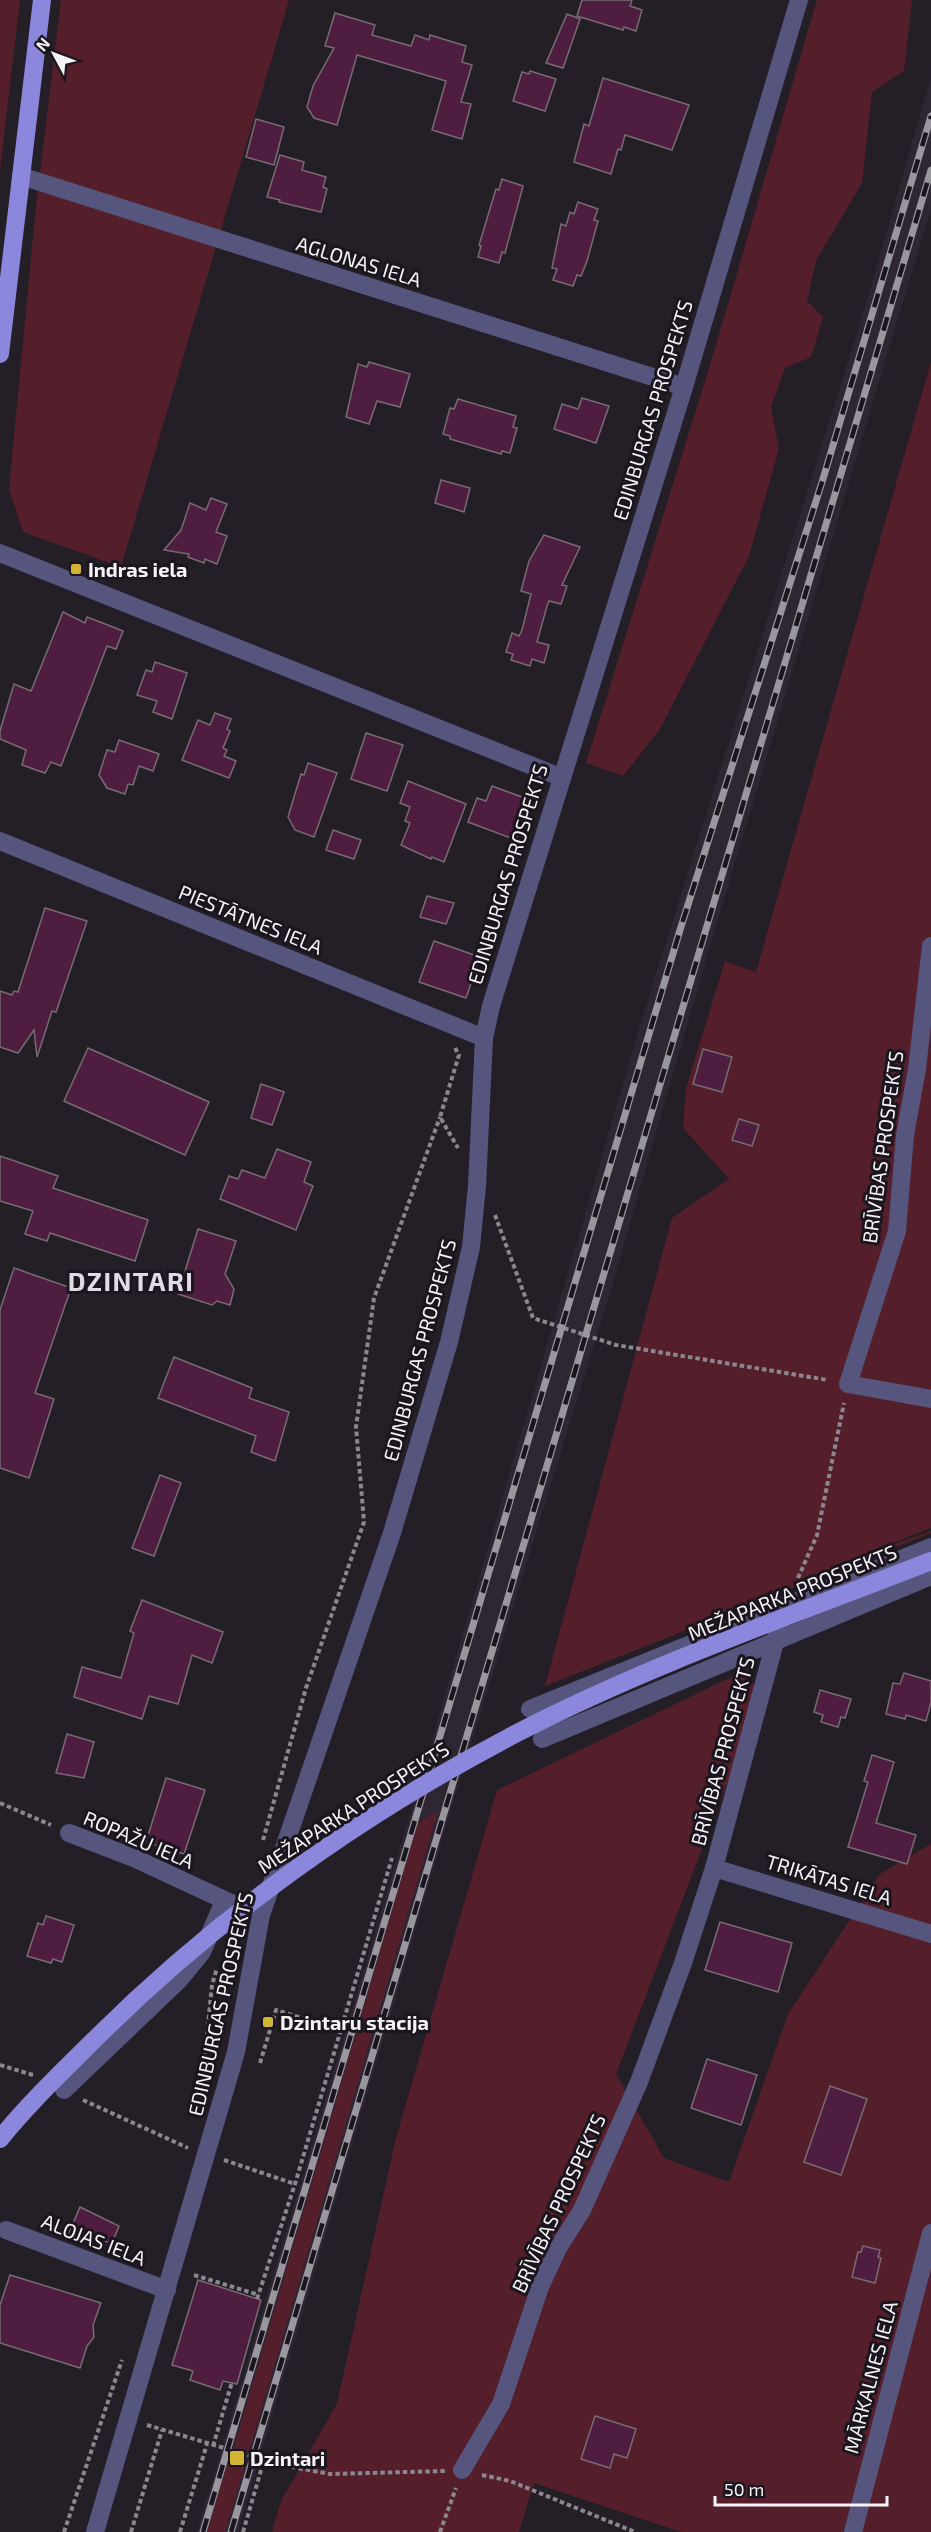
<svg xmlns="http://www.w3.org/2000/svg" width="931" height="2532" font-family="'Exo 2',sans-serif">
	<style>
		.built { fill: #2e2633 }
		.green { fill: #541f2a }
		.building { fill: #4e1d3f; stroke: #776c72; stroke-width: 1.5 }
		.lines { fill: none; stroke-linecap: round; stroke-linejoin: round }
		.path { stroke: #8c878e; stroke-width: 4; stroke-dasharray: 4.5 3; stroke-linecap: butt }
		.minor { stroke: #56557e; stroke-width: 18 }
		.major { stroke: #8b87dc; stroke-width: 18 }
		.rail-casing { stroke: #9a969d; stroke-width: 7 }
		.rail { stroke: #1b161e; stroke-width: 4.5; stroke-dasharray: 14; stroke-linecap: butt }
		.major-bridge { stroke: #8b87dc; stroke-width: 18 }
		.poi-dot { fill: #d4b635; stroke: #1b161e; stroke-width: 2 }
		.labels { text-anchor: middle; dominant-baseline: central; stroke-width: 6; stroke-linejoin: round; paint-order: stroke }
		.street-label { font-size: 20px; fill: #f7f3f9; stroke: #1b161e }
		.poi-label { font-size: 20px; font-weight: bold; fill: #f7f3f9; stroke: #1b161e; text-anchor: start }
		.district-label { font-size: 26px; font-weight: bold; letter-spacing: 1.5px; fill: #e2dbe6; stroke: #1b161e }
	</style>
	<rect width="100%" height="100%" fill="#241f27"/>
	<path class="built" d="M931,77v132l-224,747 -96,334 -158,512 -215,730h-41l232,-782 212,-728 221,-705z"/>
	<g class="green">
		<path d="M0,0h20l-20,171z"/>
		<path d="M61,0h228l-168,567 -98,-35 -14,-43 26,-274z"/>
		<path d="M817,0h95l-8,71 -32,21 -10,91 -46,78 -9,40 16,16 -12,40 -26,11 -14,39 8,41 -30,108 -89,173 -37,47 -37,-13 125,-401z"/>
		<path d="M931,362v1166l-90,35 90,-32v2l-386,153 127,-468 57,-39 -46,-51 3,-40 39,-127 31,11z"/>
		<path d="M746,1670l14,27 -144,377 48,84 65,24 59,-168 92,-140 51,-30v688h-250l-147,-49 -15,49h-247l9,-31 56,-97 59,-266 101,-348z"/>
		<path d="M438,1811l-189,641 -15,-5 184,-624z"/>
		<path d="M230,2455l17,4 -22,73h-18z"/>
	</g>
	<g class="building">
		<path d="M582,0h50l-2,6 12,4 -6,21 -12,-4 -1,3 -46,-14z"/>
		<path d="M335,13l40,12 -3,10 39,11 4,-11 14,5 1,-5 36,11 -4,16 10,3 -11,37 10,2 -9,35 -30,-9 14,-49 -89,-26 -20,70 -23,-7 -7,-11 6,-21 21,-38 -9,-2z"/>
		<path d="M567,14l13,5 -17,49 -17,-5z"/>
		<path d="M530,71l26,8 -11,32 -32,-10 9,-29 7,2z"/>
		<path d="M603,78l86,27 -17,45 -47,-15 -4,15 -3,-1 -7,25 -37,-12 10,-38 5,2z"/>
		<path d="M256,119l28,8 -10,38 -28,-8z"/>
		<path d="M280,155l24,7 -2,8 24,7 -3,10 4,2 -6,23 -42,-10 1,-2 -13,-3z"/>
		<path d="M502,179l21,7 -18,67 -3,-1 -3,11 -21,-6 3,-11 -2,-1 17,-56 3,1z"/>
		<path d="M578,202l20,7 -4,11 4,1 -11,40 -6,15 -4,-1 -4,11 -20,-6 4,-11 -5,-1 9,-44 5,2 4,-14 4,2z"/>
		<path d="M369,362l41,12 -10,33 -23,-6 -8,23 -23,-7 12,-53 9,3z"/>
		<path d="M582,398l27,8 -13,37 -42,-14 8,-25 16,5z"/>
		<path d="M458,399l58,17 -3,11 4,1 -7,25 -8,-2 -1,3 -51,-15v-3l-7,-2 7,-26 4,1z"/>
		<path d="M441,480l29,8 -6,24 -29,-9z"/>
		<path d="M211,498l16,6 -11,28 11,4 -10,28 -12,-5 -1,4 -16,-6 1,-3 -25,-4 17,-20 9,-27 16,7z"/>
		<path d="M544,535l36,12 -18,38 5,1 -6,18 -12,-3 -2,5 -10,36 12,3 -5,18 -12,-4 -2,7 -19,-6 2,-6 -7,-2 6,-19 7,3 3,-6 9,-36 -10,-3 8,-30z"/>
		<path d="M63,612l22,11 2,-6 36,14 -7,18 -9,-3 -46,120 -10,-4 -6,11 -23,-8 4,-15 -26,-11v-8l14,-47 17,7z"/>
		<path d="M155,662l32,11 -15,46 -19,-7 4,-11 -20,-6 9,-25 6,2z"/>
		<path d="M215,713l16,6 -4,10 3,2 -7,17 4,2 -3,6 12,5 -7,17 -47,-18 16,-40 12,5z"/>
		<path d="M366,733l37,12 -16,46 -36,-12z"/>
		<path d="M119,740l40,14 -6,17 -14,-5 -6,19 -5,-1 -3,10 -18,-6 -8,-13 8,-25 8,2z"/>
		<path d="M308,763l29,10 -23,64 -19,-7 -7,-13 13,-43 3,1z"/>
		<path d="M408,781l58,23 -22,58 -12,-5 -1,2 -30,-14 9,-22 -5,-2 5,-14 -10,-4z"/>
		<path d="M492,786l38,14 -14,40 -48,-18 9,-24 9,3z"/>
		<path d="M333,830l28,10 -7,19 -28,-9z"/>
		<path d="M427,896l27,7 -8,21 -26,-7z"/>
		<path d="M45,908l42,13 -31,91 -4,-1 -15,46 -3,-27 -16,23 -18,-6v-56l12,4 2,-4 4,1z"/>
		<path d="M434,941l46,16 -14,41 -47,-16z"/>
		<path d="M88,1048l121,54 -24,53 -121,-54z"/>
		<path d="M703,1049l29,8 -10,35 -29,-8z"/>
		<path d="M261,1084l23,8 -12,33 -21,-7z"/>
		<path d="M739,1119l20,6 -7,21 -20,-6z"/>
		<path d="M277,1149l34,13 -7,20 9,4 -17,44 -76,-31 9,-23 9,3 4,-9 23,8z"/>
		<path d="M0,1156l58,20 -5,12 95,32 -13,41 -85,-28 -3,8 -22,-7 8,-23 -33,-10z"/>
		<path d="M198,1229l38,12 -11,33 9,15 -4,16 -13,-4 -5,4 -34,-11z"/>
		<path d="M14,1268l57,20 -36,105 19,6 -25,79 -29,-10v-158z"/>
		<path d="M174,1357l78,31 -3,10 40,14 -14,49 -24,-9 5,-16 -98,-38z"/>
		<path d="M160,1475l21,8 -27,73 -22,-8z"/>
		<path d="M142,1600l81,32 -11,31 -20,-8 -14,49 -29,-8 -7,23 -68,-22 8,-30 39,11 13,-45 -4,-2z"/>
		<path d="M904,1673l27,8v21l-5,19 -20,-6 -1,4 -19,-5 7,-31 7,1z"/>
		<path d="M820,1690l31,9 -6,19 -4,-1 -3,10 -17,-5 2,-7 -9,-3z"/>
		<path d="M67,1734l27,8 -10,36 -28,-5z"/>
		<path d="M872,1755l22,7 -18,61 40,12 -9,29 -59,-17 20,-65 -4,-1z"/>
		<path d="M166,1778l39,12 -21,64 -38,-12z"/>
		<path d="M46,1916l28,9 -12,37 -9,-3 -2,4 -24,-7 11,-33 5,2z"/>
		<path d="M720,1922l72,21 -14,49 -73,-22z"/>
		<path d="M707,2059l50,16 -16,50 -50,-17z"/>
		<path d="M830,2086l37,13 -26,76 -37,-13z"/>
		<path d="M80,2207l39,19 -7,17 -43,-10z"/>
		<path d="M863,2246l17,4 -2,7 3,1 -6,25 -23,-6 6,-25h3z"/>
		<path d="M10,2275l91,28 -8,22 1,12 -7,9 -7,22 -80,-25v-38z"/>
		<path d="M198,2280l63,20 -24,84 -14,-3 -3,9 -30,-10 3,-9 -21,-6z"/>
		<path d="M595,2416l41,13 -9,29 -13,-4 -4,14 -29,-9z"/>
	</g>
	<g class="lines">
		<g class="path">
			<path d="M455,1048l4,7 -19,62 18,31"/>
			<path d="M495,1215l38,103 83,27 212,35"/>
			<path d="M798,1578l19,-43 27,-132"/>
			<path d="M0,1803l51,22"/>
			<path d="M263,1840l43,-152 58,-166 -8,-95 18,-129 66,-181"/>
			<path d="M260,2063l16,-53 64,20"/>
			<path d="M0,2065l33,10"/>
			<path d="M201,2094l11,-109 5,-17"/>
			<path d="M83,2100l105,48"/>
			<path d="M224,2160l71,24"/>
			<path d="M194,2275l65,20"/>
			<path d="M257,2299l38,-115 97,-326"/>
			<path d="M147,2425l134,40 49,9 115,-3"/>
			<path d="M213,2446l19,-64"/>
			<path d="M482,2475l28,6 125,51"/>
			<path d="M64,2532l58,-172"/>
			<path d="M131,2532l31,-102"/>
			<path d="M180,2532l27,-88"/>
			<path d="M243,2532l21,-72"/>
			<path d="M440,2532l16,-44"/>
		</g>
		<g class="minor">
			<path d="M21,176l663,211"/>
			<path d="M0,553l560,224"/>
			<path d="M0,841l484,197"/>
			<path d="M931,946l-14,123 -12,66 -8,96 -49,153 83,15"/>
			<path d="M530,1709l401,-162"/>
			<path d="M542,1739l389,-163"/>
			<path d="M69,1833l65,25 101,47"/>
			<path d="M714,1868l217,66"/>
			<path d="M64,2090l115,-110 23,-28 22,-51"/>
			<path d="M6,2230l161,60"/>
			<path d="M462,2470l39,-66 39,-117 18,-39 24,-38 57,-128 44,-119 31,-95 71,-263"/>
			<path d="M95,2532l141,-480 25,-137 131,-382 57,-191 22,-95 6,-61 7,-148 7,-32 193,-619 115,-387"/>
			<path d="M853,2532l78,-299"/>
		</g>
		<path class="major" d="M0,354l42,-354"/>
		<g class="rail-casing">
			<g id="rail">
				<path d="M203,2532l477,-1602 143,-451 108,-363"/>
				<path d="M231,2532l700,-2362"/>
			</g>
		</g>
		<use href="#rail" class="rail"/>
		<path class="major-bridge" d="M0,2139c29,-36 63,-68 96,-101 125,-124 267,-225 423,-306 132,-68 274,-117 412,-171"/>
	</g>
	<g class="poi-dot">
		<rect x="70" y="563" width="12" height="12" rx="3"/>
		<rect x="262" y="2016" width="12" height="12" rx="3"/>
		<rect x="229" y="2450" width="16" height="16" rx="3"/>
	</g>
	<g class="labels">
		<g class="street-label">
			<text transform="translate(359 261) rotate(17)">AGLONAS IELA</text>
			<text transform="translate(652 410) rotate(-73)">EDINBURGAS PROSPEKTS</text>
			<text transform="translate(507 874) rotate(-73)">EDINBURGAS PROSPEKTS</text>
			<text transform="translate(251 919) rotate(22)">PIESTĀTNES IELA</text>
			<text transform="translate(882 1147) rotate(-82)">BRĪVĪBAS PROSPEKTS</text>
			<text transform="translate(419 1350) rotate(-75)">EDINBURGAS PROSPEKTS</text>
			<text transform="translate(792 1592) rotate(-22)">MEŽAPARKA PROSPEKTS</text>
			<text transform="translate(722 1751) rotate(-75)">BRĪVĪBAS PROSPEKTS</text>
			<text transform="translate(353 1807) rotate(-33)">MEŽAPARKA PROSPEKTS</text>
			<text transform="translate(139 1839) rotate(23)">ROPAŽU IELA</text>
			<text transform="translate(829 1879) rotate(17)">TRIKĀTAS IELA</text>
			<text transform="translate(220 2004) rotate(-77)">EDINBURGAS PROSPEKTS</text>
			<text transform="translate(558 2203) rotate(-65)">BRĪVĪBAS PROSPEKTS</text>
			<text transform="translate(94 2239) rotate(21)">ALOJAS IELA</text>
			<text transform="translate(870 2377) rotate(-75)">MĀRKALNES IELA</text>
		</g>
		<g class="poi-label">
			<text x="88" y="569">Indras iela</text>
			<text x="280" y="2022">Dzintaru stacija</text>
			<text x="250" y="2458">Dzintari</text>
		</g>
		<g class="district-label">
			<text x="131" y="1280">DZINTARI</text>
		</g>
	</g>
	<g transform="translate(54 54) rotate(311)" stroke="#1b161e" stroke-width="4.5" paint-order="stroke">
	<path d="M0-4.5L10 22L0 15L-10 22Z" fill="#f7f3f9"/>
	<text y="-9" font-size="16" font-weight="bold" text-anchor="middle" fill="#f7f3f9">N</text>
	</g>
	<path d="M715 2496v9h172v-9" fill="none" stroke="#f7f3f9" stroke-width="3"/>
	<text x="724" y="2496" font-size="18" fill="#f7f3f9" stroke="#1b161e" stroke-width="4.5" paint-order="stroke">50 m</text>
</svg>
